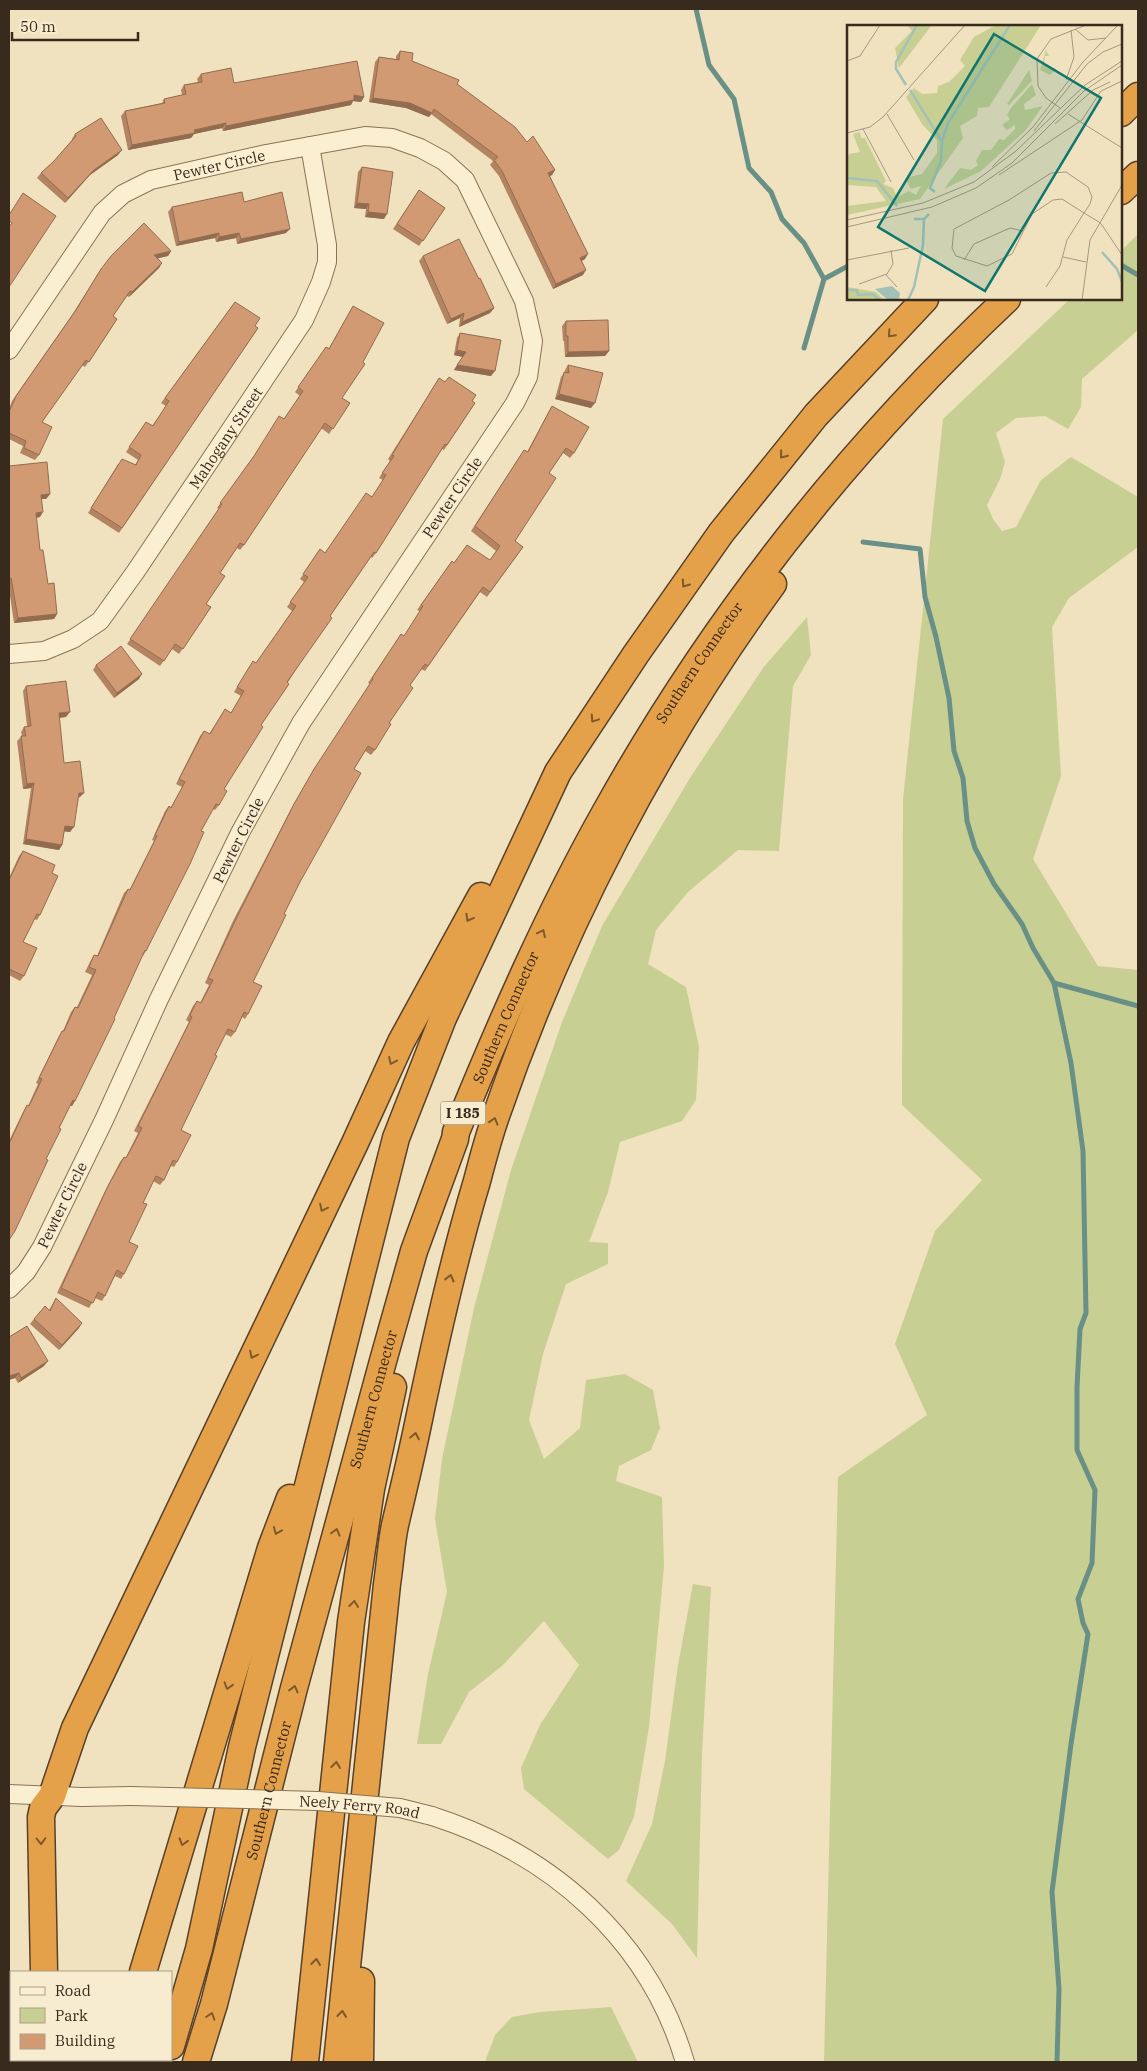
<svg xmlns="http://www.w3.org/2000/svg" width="1147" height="2071" font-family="'IBM Plex Serif',serif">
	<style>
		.green { fill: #c7cf92 }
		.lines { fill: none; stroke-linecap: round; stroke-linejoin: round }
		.stream { stroke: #699086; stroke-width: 5 }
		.minor-casing { stroke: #8a7256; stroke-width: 20 }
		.highway-casing { stroke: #57402b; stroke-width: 29 }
		.minor { stroke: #fbefd2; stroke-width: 18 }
		.highway { stroke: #e5a149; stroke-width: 26 }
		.minor-bridge-casing { stroke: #8a7256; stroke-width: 20; stroke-linecap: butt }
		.minor-bridge { stroke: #fbefd2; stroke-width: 18 }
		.wall { fill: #b48462 }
		.shaded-wall { fill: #926c50 }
		.building { fill: #d19a72; stroke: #926c50 }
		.oneway { stroke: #7d5a2e }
		.labels { text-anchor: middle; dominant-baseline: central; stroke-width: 4; stroke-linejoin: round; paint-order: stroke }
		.shield { fill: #f7eccf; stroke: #716452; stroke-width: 1 }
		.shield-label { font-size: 14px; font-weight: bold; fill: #382a1c }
		.street-label { font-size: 15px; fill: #382a1c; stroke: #f7eccf }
		.inset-river { fill: none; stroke: #a2c2b8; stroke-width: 2.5 }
		.inset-road { fill: none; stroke: #a6987e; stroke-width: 1 }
		.view { fill: #0f766e; fill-opacity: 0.15; stroke: #0f766e; stroke-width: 2.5 }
		.inset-edge { fill: none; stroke: #382a1c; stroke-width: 2.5 }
	</style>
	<rect width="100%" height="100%" fill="#f0e2bf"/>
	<g class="green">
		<path d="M1138,234v96l-56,49 -1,28 -13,22 -23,-13 -29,2 -20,15 9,29 -5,17 -13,26 6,14 9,12 14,-4 25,-47 30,-23 67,40v50l-69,51 -17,29 9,149 -28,83 65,107 40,4v1092h-314l14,-585 89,-62 -32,-71 40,-113 47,-51 -80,-75 1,-306 40,-380 127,-120h51v-48z"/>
		<path d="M807,617l4,38 -18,31 -14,165 -41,-1 -50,42 -32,38 -8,34 38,23 13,60 -3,53 -14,21 -62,21 -12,50 -19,50 19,1v21l-42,20 -23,70 -14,66 15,39 36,-31 6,-48 39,-6 28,16 7,38 -9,22 -32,16 -3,15 46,16 2,70 -15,160 -15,90 -15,33 -11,9 -84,-70 -3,-21 19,-43 39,-60 -35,-44 -42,45 -33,26 -28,52h-24l11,-70 19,-82 -12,-73 7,-60 32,-151 37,-138 51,-148 40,-96 88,-148 73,-110z"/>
		<path d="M693,1584l18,3 -9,167 -5,204 -25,-34 -46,-43 26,-57 13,-63 13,-96z"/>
		<path d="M611,2007l27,55h-153l10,-27 17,-18 28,-5z"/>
	</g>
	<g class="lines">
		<g class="stream">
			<path d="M696,9l13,56 25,34 15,69 22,24 11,27 22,24 20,36 -20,69"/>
			<path d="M1121,265l17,10"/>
			<path d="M824,279l24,-13"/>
			<path d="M863,542l57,7 5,48 11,40 13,61 5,53 9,27 4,43 8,27 19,36 28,40 11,24 21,35 17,80 12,88 3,162 -6,16 -3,58v63l18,40 -3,73 -14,36 5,24 5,11 -17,110 -19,148 7,97 -2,73"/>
			<path d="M1054,983l84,23"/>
		</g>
		<g class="minor-casing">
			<g id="minor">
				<path id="s1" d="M9,350l93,-137 21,-19 28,-14 115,-26 99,-18 27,2 28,10 24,13 21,19 59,121 9,40 -5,36 -13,26 -214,320 -60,108 -82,168 -55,121 -62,127 -16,25 -17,17"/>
				<path id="s2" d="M9,654l35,-3 29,-12 27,-18 36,-50 168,-251 17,-38 6,-20v-17l-17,-99"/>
				<path d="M9,1794l73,3 49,-1"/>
				<path d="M432,1816c119,38 217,123 253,246"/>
			</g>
		</g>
		<g class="highway-casing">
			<g id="highway">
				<path d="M1121,113l17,-17"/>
				<path d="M1121,191l17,-16"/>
				<path d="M44,1972l-3,-155 2,-9 9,-12 23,-68 280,-585 46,-101 80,-146"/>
				<path d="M143,1972l128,-424 19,-50"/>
				<path d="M171,2046l28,-97 43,-202 154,-609 47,-120 115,-246 78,-118 85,-121 95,-118 109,-116"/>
				<path d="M43,2062v-2"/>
				<path d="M114,2062v-2"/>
				<path id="s3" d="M196,2062l18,-58 80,-316 89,-327 31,-110 41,-112 1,-7c45,-110 92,-218 150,-321 106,-190 243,-363 401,-512"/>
				<path d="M305,2062l46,-440 20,-133 22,-102"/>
				<path d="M337,2062l50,-478c3,-19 4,-40 8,-59 8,-34 16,-67 23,-101 17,-82 35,-163 59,-243 6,-23 12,-46 20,-68 64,-186 160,-370 276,-529"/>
				<path d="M360,2062l1,-81"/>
			</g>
		</g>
		<use href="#minor" class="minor"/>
		<use href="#highway" class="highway"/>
		<g class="minor-bridge-casing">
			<g id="minor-bridge">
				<path id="s4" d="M131,1796l187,5 82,7 32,8"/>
			</g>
		</g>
		<use href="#minor-bridge" class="minor-bridge"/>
	</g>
	<g class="wall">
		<path d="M400,51l12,10 45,23 70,58 28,28 -3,5 -2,1 35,83 -3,2 1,14 -30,14 -54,-113 -9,-11 3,-4 -62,-47 -2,3 -23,-9 -37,-6 6,-40 4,-5 17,2v-3z"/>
		<path d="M201,74l33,9 130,14 -3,5 -8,-1 -2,4 -128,26 -1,-3 -28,6 -3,4 -63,12 -7,-34 4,-5 37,-8 2,-4 18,-4 -1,-5 3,-5 14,-3 -1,-3z"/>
		<path d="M75,134l43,21 -28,20 -25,28 -28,-25 4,-5 13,-12 18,-21v-1z"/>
		<path d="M362,167l22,52 -19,-2 1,-8 -12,-1 4,-36z"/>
		<path d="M419,190l26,18 -26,38 -26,-17z"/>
		<path d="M244,202l42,31 -49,11 -1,-6 -20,4 -1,-4 -39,8 -8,-34 4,-5z"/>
		<path d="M171,251l-3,5 -10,2 4,5 -3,5 -30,29 -2,-1 -14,20 4,3 -32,48 -3,-2 -40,57 -3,33 -4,5 -15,-7 3,-7 -14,-7v-30l3,-8 60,-86 29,-46z"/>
		<path d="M423,256l56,23 15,29 -4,5 -31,14 1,-9 -13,6 -28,-63z"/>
		<path d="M235,302l20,24 3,2 -139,205 -31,-20 30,-49 17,1 3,-5 -12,-8 20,-30 6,4 14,-20 -5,-3z"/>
		<path d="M353,306l-11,92 8,5 -21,31 -8,-6 -77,117 -4,5 -3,-2 -17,25 -14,31 5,3 -32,47 -7,-5 -12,17 -33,-22 92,-135 -2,-1 34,-48 33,-41 16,-23 -5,-4 31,-45 3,1z"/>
		<path d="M566,321l43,30 -4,5 -40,1 -1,-16h-1l-1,-15z"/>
		<path d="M460,333l31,43 -37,-6 9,-13 -9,-2 3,-17z"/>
		<path d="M568,365l23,43 -36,-9 6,-22 4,-5v-2z"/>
		<path d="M436,383l39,20 -31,47 -2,-1 -66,104 -4,5 -1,-1 -41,59 -69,109 -37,64 -5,16 -4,5 -2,-1 -12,22 -55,120 -3,5 -1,-1 -70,151 -2,-1 -11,23 -13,31 -37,81v-99l15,-31 3,-5 1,1 10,-22 -2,-1 23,-47 4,-5 8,-19 4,-5h2l15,-32 -7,-3 6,-12 3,-5 3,1 27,-63 4,-4h2l24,-48 -2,-1 13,-29 4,-5 2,1 11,-20 -6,-3 24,-48 4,-5 5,3 16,-25 6,4 10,-17 -7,-4 16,-26 6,-3 36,-52 -5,-4 17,-25 -4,-3 20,-30 5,4 47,-56 11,-17 -4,-2 11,-17 -2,-2z"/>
		<path d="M552,406l22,47 -4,5 -7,-5 -14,20 -34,68 8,6 -36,50 -7,-5 -55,79 -4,-2 -11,16 -35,65 -4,5 -6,-4 -11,18 -70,145 -31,68 -5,32 -3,5 -3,-2 -7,15 -4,5 -6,-3 -44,96 -4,32 -3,5 -3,-1 -7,14 -4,5 -7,-4 -10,22 -14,39 -5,32 -3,5 -6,-3 -10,20 -3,5 -7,-3 -6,10 -32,-15 48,-102 15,-29 4,-5 2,1 1,-3 11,-22 -4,-2 55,-109 -3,-2 7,-14 4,-5 3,2 9,-18 -4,-2 28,-62 58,-112 20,-35 59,-90 -2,-1 33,-49 3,2 16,-25 -3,-1 35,-49 2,2 36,-3 6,-9 -25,-20 53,-81 3,2 22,-41z"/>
		<path d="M9,466l41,28 -4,5h-4l-2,18 -4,1 4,32 8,34 9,30 -3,5 -40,4 -5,-34z"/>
		<path d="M96,665l43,14 -25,19 -21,-28z"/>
		<path d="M26,686l40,31 -7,1 5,45 16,34 -2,1 -8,34 -6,-1 -2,14 -3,5 -36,-6 8,-56 -8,1 -6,-48 5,-5 -1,-4 3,-5 3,-1 -4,-35z"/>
		<path d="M23,851l29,22 -12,42 -3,5 -3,-1 -11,23 1,34 -4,5 -11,-6v-97l10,-22z"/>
		<path d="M56,1298l23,30 -20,22 -29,-26 4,-5 15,-9z"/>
		<path d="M9,1337l35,29 -26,17 -3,-5 -6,2z"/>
	</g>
	<g class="shaded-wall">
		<path d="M354,95l10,2 -3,5 -8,-1 -2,4 -128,26 3,-5z"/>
		<path d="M373,98l37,5 22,10 -3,4 -23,-9 -37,-6z"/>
		<path d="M226,123l-4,5 -28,6 -3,4 -63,12 4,-5z"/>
		<path d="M122,150l-4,5 -28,20 -25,28 3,-5 26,-28z"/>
		<path d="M555,170l-3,5 -7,3 3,-5z"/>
		<path d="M357,203l12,1 -3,5 -12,-1z"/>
		<path d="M368,212l19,2 -3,5 -19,-2z"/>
		<path d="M290,229l-4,4 -49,11 4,-5z"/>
		<path d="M219,233l-4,5 -39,8 3,-4z"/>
		<path d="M239,233l-3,5 -20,4 3,-5z"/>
		<path d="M171,251l-3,5 -17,4 3,-5z"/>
		<path d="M588,254l-3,5 -8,4 3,-5z"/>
		<path d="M162,263l-3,5 -30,29 3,-5z"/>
		<path d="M586,270l-3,5 -30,14 3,-5z"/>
		<path d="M494,308l-4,5 -31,14 3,-5z"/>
		<path d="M464,313l-4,5 -13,6 4,-5z"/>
		<path d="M457,350l9,2 -3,5 -9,-2z"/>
		<path d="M609,351l-4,5 -40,1 3,-5z"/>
		<path d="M457,365l38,6 -4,5 -37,-6z"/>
		<path d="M559,394l36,9 -4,5 -36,-9z"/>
		<path d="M50,494l-4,5h-8l3,-4z"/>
		<path d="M43,512l-3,5 -8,1 4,-5z"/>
		<path d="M57,614l-3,5 -40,4 4,-5z"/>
		<path d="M142,674l-3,5 -25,19 3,-5z"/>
		<path d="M70,712l-4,5 -11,1 4,-5z"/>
		<path d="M34,783l-3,5 -8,1 4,-5z"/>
		<path d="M79,793h5l-4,4 -5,1z"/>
		<path d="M65,826l9,1 -4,5 -9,-1z"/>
		<path d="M26,839l36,6 -3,5 -36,-6z"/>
		<path d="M73,1100l2,1 -3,5 -3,-1z"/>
		<path d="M82,1323l-3,5 -20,22 3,-5z"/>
		<path d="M48,1361l-4,5 -26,17 3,-5z"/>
		<path d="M19,1373l-4,5 -6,2v-4z"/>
	</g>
	<g class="building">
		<path d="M400,51l13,2 -1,8 47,19 -2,4 58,43 12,15 6,-6 22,34 -7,3 40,81 -8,4 6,12 -30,14 -54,-113 -8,-11 4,-3 -64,-48 -2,4 -22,-10 -37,-5 6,-41 20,3z"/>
		<path d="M357,61l7,36 -10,-2v5l-128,26v-3l-32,7 1,3 -63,12 -7,-34 40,-8 -1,-4 22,-5 -2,-9 18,-3 -1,-8 30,-6 3,15z"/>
		<path d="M101,118l21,32 -28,20 -26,28 -27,-25 13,-12 22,-25 -1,-2z"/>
		<path d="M362,167l31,5 -6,42 -19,-2 1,-8 -12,-1z"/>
		<path d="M419,190l26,18 -22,33 -26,-17z"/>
		<path d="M242,192l2,10 38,-10 8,37 -49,10 -2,-6 -20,4v-4l-40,9 -7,-35z"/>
		<path d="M23,193l33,23 -47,71v-60l3,-4 -3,-2v-6z"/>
		<path d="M144,223l27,28 -17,4 8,8 -30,29 -2,-1 -17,25 4,3 -28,43 -3,-2 -44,62 10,5 -13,28 -15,-7 2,-7 -17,-8v-21l7,-16 60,-86 25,-41 10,-13z"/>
		<path d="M459,239l20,40 1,-1 14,30 -32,14 2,-9 -13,6 -28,-63z"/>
		<path d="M235,302l25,16 -5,8 3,2 -136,200 -31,-20 31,-49 14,6 5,-10 -12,-8 17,-25 7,4 16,-25 -4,-3z"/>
		<path d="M353,306l31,17 -21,39 2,2 -23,34 8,5 -17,26 -8,-6 -81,122 -4,-2 -20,30 5,3 -19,28 5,3 -28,42 -8,-5 -11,17 -34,-22 92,-135 -2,-1 34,-47 25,-40 5,3 19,-28 -5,-4 28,-40 3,2z"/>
		<path d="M608,320l1,31 -41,1v-16h-2v-15z"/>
		<path d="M460,333l41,7 -6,31 -38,-6 9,-13 -9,-2z"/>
		<path d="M568,365l35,8 -8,30 -36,-9 5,-22 5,1z"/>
		<path d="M449,377l27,18 -4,6 3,2 -28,42 -2,-1 -69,109 -2,-1 -44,64 2,2 -45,64 2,2 -28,41 2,2 -39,62 3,2 -8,14 -3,-1 -15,27 3,1 -14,32 -44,87 -1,-1 -31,68 1,1 -40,82 -2,-1 -14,28 2,1 -15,30 2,1 -33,71 -6,9v-96l18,-39 2,1 13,-27 -3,-1 23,-47h2l11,-24 3,1 18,-38 -7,-3 5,-12 4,1 30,-67 2,1 27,-54 -2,-1 14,-29 2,2 14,-26 -6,-3 25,-48 6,3 15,-25 6,4 13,-22 -7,-4 16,-26 3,2 40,-57 -6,-4 18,-25 -5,-3 17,-25 5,4 41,-60 6,4 14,-22 -4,-2 12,-17 -2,-1 47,-77 6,4z"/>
		<path d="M552,406l37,21 -15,26 -8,-5 -17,25 7,5 -41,63 8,6 -33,45 -7,-5 -55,79 -3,-2 -15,21 3,3 -24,35 2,1 -16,26 -7,-4 -14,23 7,4 -61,109 -16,32 2,1 -33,67 9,4 -14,28 -4,-2 -9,20 -7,-3 -13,26 2,1 -36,74 10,5 -14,27 -4,-2 -9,20 -8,-4 -13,27 4,1 -18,38 9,4 -14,28 -7,-4 -12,26 -7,-4 -5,11 -32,-15 47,-102 16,-29 2,1 4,-7 12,-23 -4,-2 54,-109 -2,-2 7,-14 4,2 12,-23 -5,-2 29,-61 57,-113 20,-35 59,-90 -1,-1 29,-44 3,2 19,-30 -2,-1 31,-44 2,2 13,-18 23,15 10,-14 -25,-20 49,-76 4,2z"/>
		<path d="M47,462l3,32 -9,1 2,17 -7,1 4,37h3l5,34 6,-1 3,31 -39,4 -7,-40h-2v-112z"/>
		<path d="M121,646l21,28 -25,19 -21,-28z"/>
		<path d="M66,681l4,31 -11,1 5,50 16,-2 4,32h-5l-5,34 -9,-1 -3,19 -36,-6 8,-56 -7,1 -6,-48h5l-2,-9 7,-1 -5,-40z"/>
		<path d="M23,851l32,14 -3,8 6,3 -18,39 -3,-1 -14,28 14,6 -13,28 -15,-7v-89z"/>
		<path d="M56,1298l26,25 -20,22 -28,-26 11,-13 5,5z"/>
		<path d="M27,1326l21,35 -27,17 -2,-5 -10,3v-39z"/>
	</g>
	<defs><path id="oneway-chevron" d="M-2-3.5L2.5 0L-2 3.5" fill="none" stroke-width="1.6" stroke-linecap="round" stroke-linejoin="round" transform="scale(1.25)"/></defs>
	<g class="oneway">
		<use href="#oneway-chevron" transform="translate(891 334) rotate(133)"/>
		<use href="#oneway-chevron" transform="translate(783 455) rotate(129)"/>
		<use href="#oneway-chevron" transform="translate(685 584) rotate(125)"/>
		<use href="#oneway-chevron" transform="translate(594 719) rotate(124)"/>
		<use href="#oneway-chevron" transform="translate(469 918) rotate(119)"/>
		<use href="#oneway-chevron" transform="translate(542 933) rotate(-65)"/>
		<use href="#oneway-chevron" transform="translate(392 1061) rotate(115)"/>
		<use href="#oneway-chevron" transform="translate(494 1121) rotate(-73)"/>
		<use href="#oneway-chevron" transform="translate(323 1208) rotate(116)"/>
		<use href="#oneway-chevron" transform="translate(450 1278) rotate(-76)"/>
		<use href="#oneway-chevron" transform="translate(253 1355) rotate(116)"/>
		<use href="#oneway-chevron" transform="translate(415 1436) rotate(-79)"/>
		<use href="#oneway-chevron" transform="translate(277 1531) rotate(112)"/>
		<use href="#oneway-chevron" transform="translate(336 1532) rotate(-75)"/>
		<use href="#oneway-chevron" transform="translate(354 1604) rotate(-83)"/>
		<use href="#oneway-chevron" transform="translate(228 1686) rotate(107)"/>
		<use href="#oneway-chevron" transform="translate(294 1689) rotate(-76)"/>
		<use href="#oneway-chevron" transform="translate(336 1765) rotate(-84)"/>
		<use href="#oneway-chevron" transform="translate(41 1841) rotate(89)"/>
		<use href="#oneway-chevron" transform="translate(183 1842) rotate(107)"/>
		<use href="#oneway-chevron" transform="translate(316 1962) rotate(-84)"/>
		<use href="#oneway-chevron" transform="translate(342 2014) rotate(-84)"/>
		<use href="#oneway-chevron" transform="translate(211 2016) rotate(-72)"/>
	</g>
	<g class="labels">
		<rect class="shield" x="440.5" y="1101.5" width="45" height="23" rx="4"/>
		<g class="shield-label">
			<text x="463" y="1113">I 185</text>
		</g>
		<g class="street-label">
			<text stroke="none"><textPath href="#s1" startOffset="295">Pewter Circle</textPath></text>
			<text stroke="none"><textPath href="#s2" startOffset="321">Mahogany Street</textPath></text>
			<text transform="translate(452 497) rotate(-56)">Pewter Circle</text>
			<text stroke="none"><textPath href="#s3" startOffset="1496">Southern Connector</textPath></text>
			<text transform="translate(238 840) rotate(-63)">Pewter Circle</text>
			<text stroke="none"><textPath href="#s3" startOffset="1091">Southern Connector</textPath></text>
			<text transform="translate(62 1205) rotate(-64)">Pewter Circle</text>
			<text stroke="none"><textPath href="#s3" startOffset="686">Southern Connector</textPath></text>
			<text stroke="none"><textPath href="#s3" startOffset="281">Southern Connector</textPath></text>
			<text stroke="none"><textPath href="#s4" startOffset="229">Neely Ferry Road</textPath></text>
		</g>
	</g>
	<g transform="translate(847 25)">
		<rect width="275" height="275" fill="#f0e2bf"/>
		<path d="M60,0h25l-33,43 -4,-20 17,-17zM149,0h45l-52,82 -11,1 -1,8 -17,10 3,12 -43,61 -73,16v-9l39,-5 -10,-14 -29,-2v-26l2,-5 11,-2 -7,-18 7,-2 1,6h4l21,43 -3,3 10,4 4,9 12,-6 7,4 5,-9 -10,3 -6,-11 17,-4 15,-21v-13l-15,-16 -16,-27 8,-9 8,6 15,-1 1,-7 11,-4 16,-16 -5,-6 14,-23zM199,25l3,6h-4l-1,8 12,5 -6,6 -10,-5zM182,45l3,11 -23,24 -2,-1zM185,59l4,11 -12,9 1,6 18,-4 -18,25 -44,40 -37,18 16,-21 11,2 7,-5 -2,-4 6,-11h9l8,-11 5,1 11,-11v-4l-8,5 -5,-5 8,-6 -3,-4 4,-7zM0,262l29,5 8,8 -37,-1z" fill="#c7cf92"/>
		<path d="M45,261l8,7 -1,7h-11l-13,-11z" fill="#a2c2b8"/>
		<path class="inset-river" d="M59,60l-10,-16v-7l21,-37M63,65l31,50M0,153l30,3 20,25M88,167l-5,-4 11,-27 1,-20 6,-18 62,-98M67,194h10l5,-5M255,227l15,17 5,13M0,265h10l1,5 15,-1 6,6M61,275l6,-13 9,-42 1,-26"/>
		<path class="inset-road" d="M228,4l13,11 18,-2M0,36l13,-5 20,-31M219,55l8,-23 -3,-27M213,83l-14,-10 -8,-12 -1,-27 14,-20 35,-14M40,89l27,46M221,89l54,34M208,99l38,-34 17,-8M16,104l28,53M187,106l53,-67 16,-12 19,-8M0,108l23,-6 13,-10 82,-92M145,142l41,-40 50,-65 35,-37M152,150l83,-55 19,-29 21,-10M0,195l76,-17 51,-21 42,-31 69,-66 37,-24M0,202l85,-20 44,-19 36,-25 72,-72 38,-26M216,232l23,5M0,235l62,-12M117,235l10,-16 36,-16 13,3M39,250l11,12M12,259l28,-10 6,-10 -2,-14M199,262l14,-21 7,-26 17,-27 6,-9 2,-7 -4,-10 -22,-15 -15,1 -42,27 -55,29 -2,19 4,8 31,10 25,-12 20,-40 21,-14 9,-1 22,14 15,9 3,3 20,30M235,275l8,-60 32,-55"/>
		<path class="view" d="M147,9l107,64 -116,193 -107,-64z"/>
		<rect width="275" height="275" class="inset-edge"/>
	</g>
	<rect width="1147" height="2071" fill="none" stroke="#382a1c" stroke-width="20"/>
	<rect x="10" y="1971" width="162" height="90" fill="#f7eccf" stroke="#ab9e87"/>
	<rect x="20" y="1987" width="25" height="8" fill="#fbefd2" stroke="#ab9e87"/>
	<text x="55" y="1996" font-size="15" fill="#382a1c">Road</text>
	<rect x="20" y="2008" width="25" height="15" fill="#c7cf92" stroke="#ab9e87"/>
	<text x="55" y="2021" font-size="15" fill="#382a1c">Park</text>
	<rect x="20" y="2034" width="25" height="15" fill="#d19a72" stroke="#ab9e87"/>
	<text x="55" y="2046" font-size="15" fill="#382a1c">Building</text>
	<path d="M12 32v8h126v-8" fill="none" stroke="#382a1c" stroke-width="2.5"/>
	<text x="20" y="32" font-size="15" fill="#382a1c" stroke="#f7eccf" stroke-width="4" paint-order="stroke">50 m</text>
</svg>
